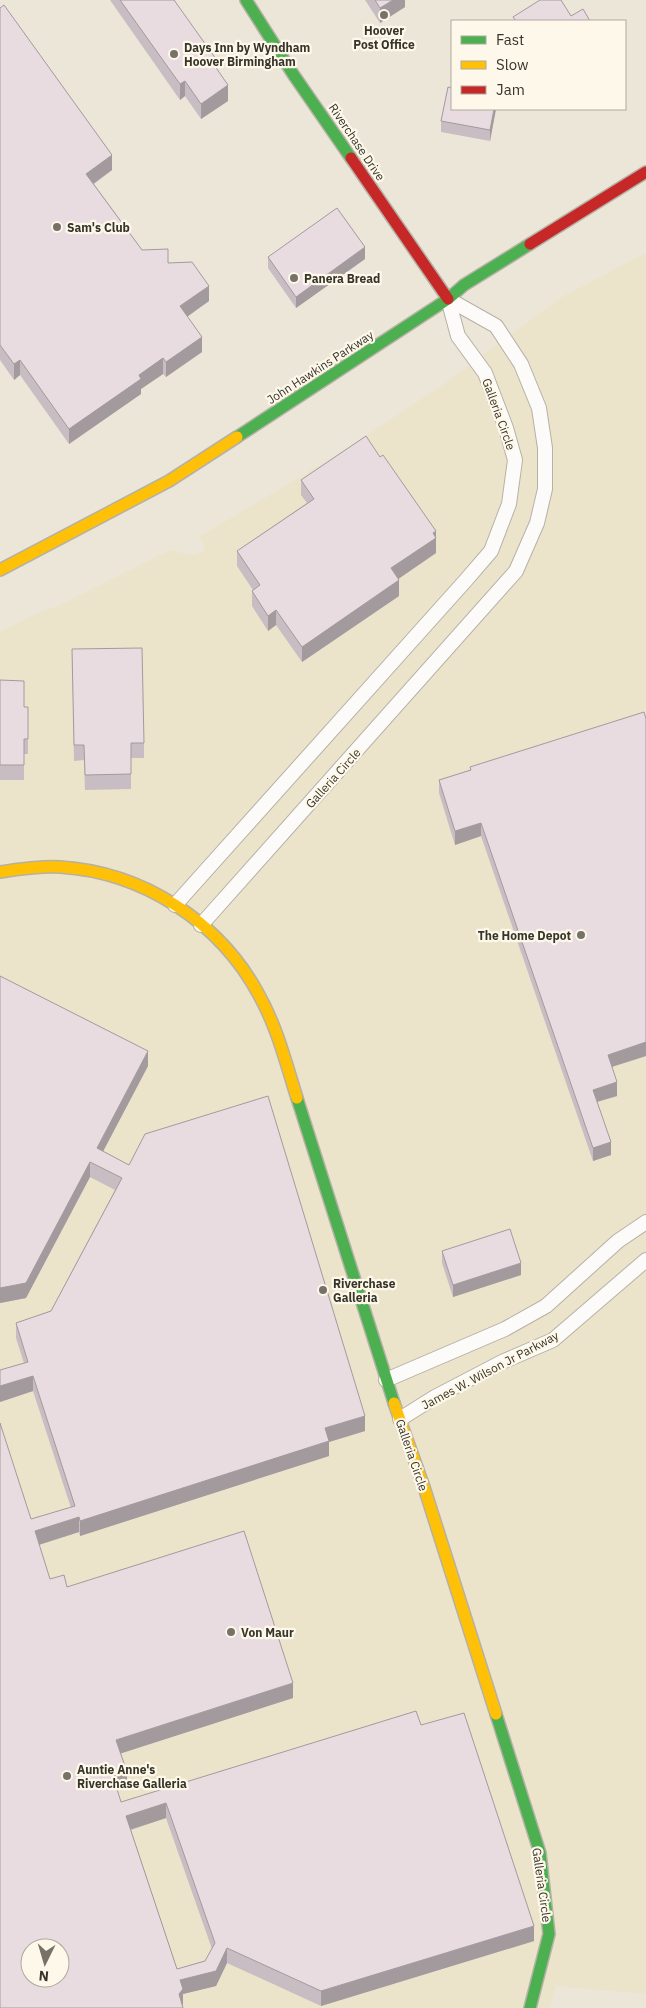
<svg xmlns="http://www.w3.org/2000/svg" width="646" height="2008" font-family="'IBM Plex Sans',sans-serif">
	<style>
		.built { fill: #ece3cb; fill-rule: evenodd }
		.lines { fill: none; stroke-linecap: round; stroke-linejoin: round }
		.street-casing { stroke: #b5b1a6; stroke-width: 16 }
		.fast-casing { stroke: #b5b1a6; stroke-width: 14 }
		.slow-casing { stroke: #b5b1a6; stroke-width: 14 }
		.jam-casing { stroke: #b5b1a6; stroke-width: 14 }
		.street { stroke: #fcfbf9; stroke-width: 14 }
		.fast { stroke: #4caf50; stroke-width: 11 }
		.slow { stroke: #ffc107; stroke-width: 11 }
		.jam { stroke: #c62828; stroke-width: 11 }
		.wall { fill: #c8bdc2; fill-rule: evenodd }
		.shaded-wall { fill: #a39a9e }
		.building { fill: #e9dce1; stroke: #a39a9e; fill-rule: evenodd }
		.poi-dot { fill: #767267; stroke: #fdf8e9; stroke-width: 2 }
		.labels { text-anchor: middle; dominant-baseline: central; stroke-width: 4.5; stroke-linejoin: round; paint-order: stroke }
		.poi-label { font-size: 12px; font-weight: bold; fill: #37342a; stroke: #fdf8e9; text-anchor: start }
		.street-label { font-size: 12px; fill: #37342a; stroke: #fdf8e9 }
	</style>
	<rect width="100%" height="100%" fill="#ece6d9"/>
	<path class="built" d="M646,253v1741l-90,-8 -6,22h-550v-1376l35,-18 23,-8 112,-56 21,5 12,-3 2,-4 -6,-11 136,-81 103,-68 124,-91zM30,1948h30v30h-30z"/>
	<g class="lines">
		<g class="street-casing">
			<g id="street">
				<path d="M175,905l291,-325 25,-29 18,-47 6,-44 -9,-32 -21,-55 -27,-37 -10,-37"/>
				<path d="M201,925l315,-354 21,-48 8,-34v-41l-6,-40 -18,-44 -25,-38 -48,-27"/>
				<path d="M386,1380l119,-51 41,-23 72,-65 28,-19"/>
				<path d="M400,1419l35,-22 67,-35 51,-22 93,-80"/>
			</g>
		</g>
		<g class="fast-casing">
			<g id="fast">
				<path d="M246,0l47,74 58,84"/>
				<path d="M237,437l211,-138 16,-14 66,-41"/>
				<path d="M297,1098l97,305"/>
				<path d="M496,1714l44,139 9,81 -19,74"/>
			</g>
		</g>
		<g class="slow-casing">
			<g id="slow">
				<path d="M0,570l169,-89 68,-44"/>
				<path d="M0,872c20,-3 40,-6 60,-5 83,5 160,55 199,128 18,32 27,68 38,103"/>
				<path d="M394,1403l30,84 72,227"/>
			</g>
		</g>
		<g class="jam-casing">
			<g id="jam">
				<path d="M351,158l97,141"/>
				<path d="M530,244l116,-72"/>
			</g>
		</g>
		<use href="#street" class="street"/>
		<use href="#fast" class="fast"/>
		<use href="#slow" class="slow"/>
		<use href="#jam" class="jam"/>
	</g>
	<g class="wall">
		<path d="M110,0h64l42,68 12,33 -27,18 -16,-23 -5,4z"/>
		<path d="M365,0h40v7l-25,16z"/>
		<path d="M0,8l112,162 -18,14 48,66 26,13 41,38 -22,15 15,36 -36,25 -3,-3 -22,15v5l-72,50 -49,-69 -6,5 -14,-20z"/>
		<path d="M452,109h44l-6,32 -49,-9v-11z"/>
		<path d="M268,257l97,2 -69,49 -28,-40z"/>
		<path d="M380,457l56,74v22l-38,26 1,17 -97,66 -26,-37 -8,6 -16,-25v-15l1,-1 -16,-24v-15l70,-48 -6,-8v-15z"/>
		<path d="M72,649l72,94v15h-13v31l-46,1 -1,-30 -10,1z"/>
		<path d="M0,680l24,27h4v47h-4v26h-24z"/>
		<path d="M646,719v337l-34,11 5,29 -20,6 14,53 -18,6 -112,-325 -26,9 -16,-52v-13l31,-10v-3z"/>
		<path d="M148,1066l-45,85 262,280 -36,11v14l-249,80 -1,-4 -40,13 11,34 243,119 -172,55 6,34 -10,3 4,12 300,-77 113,216 -213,65 -94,-43 -11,23 -33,8v10l-1,1 -151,-486 40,-11 -38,-117 -33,11v-32l24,-7 -8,-25v-15l35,-12 64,-121 -25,-13 -64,121 -26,5zM166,1818l46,131 -7,12 -28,8 -46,-139z"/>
		<path d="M442,1251l79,24 -68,22 -11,-34z"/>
	</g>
	<g class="shaded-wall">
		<path d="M393,0h12v7l-25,16v-15z"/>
		<path d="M216,59v15l-4,-12z"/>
		<path d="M185,81v15l-5,4v-16z"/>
		<path d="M228,85v16l-27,18v-15z"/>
		<path d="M494,109h2l-6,32v-11z"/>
		<path d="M112,155v15l-26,19v-15z"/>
		<path d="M365,247v12l-69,49v-11z"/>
		<path d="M209,286v15l-29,21v-16z"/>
		<path d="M202,337v15l-36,25v-15z"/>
		<path d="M163,358v16l-22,15v5l-72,50v-15l70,-54z"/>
		<path d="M20,360v15l-6,5v-16z"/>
		<path d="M436,531v22l-45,31v-16z"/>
		<path d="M399,580v16l-97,66v-15z"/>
		<path d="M276,610v15l-8,6v-15z"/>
		<path d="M481,823v13l-26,9v-14z"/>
		<path d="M646,1042v14l-38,12v-13z"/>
		<path d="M148,1051v15l-51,97v-15z"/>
		<path d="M617,1082v14l-24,7v-13z"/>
		<path d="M611,1142v13l-18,6v-13z"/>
		<path d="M90,1162v15l-64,121 -26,5v-15z"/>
		<path d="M521,1263v12l-68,22v-12z"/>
		<path d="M33,1376v15l-33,11v-16z"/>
		<path d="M365,1416v15l-36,11v14l-249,80v-15l245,-93z"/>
		<path d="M79,1517v15l-44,14v-15z"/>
		<path d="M293,1683v15l-177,57v-15z"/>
		<path d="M127,1772v15l-14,4v-15z"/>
		<path d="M166,1803v15l-40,13v-15z"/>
		<path d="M534,1926v15l-213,65v-15z"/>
		<path d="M227,1948v15l-11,23 -33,8v10l-3,4 -1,-14 1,-14z"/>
	</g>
	<g class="building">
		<path d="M120,0h54l42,59 -4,3 16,23 -27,19 -16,-23 -5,3z"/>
		<path d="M375,0h18l-13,8z"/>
		<path d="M540,0h21l10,16 12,-7 7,12h-74l-3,-4z"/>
		<path d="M4,5l108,150 -26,19 56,76 26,-1v14l24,-1 17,24 -29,20 22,31 -36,25 -3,-4 -24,17 2,4 -72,50 -49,-69 -6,4 -14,-19v-337z"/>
		<path d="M448,87l4,1v21h42l-4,21 -49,-9z"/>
		<path d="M337,208l28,39 -69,50 -28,-40z"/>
		<path d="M366,436l14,21 3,-2 53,76 -3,2 3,5 -45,30 8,12 -97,67 -26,-37 -8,6 -16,-25 8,-6 -23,-34 77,-52 -13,-19z"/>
		<path d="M142,648l2,95h-13v31l-46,1 -1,-30h-10l-2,-96z"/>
		<path d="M0,680l24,1v26h4v32h-4v26h-24z"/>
		<path d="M644,712l2,7v323l-38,13 9,27 -24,8 18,52 -18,6 -112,-325 -26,8 -16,-51 32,-10 -1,-3z"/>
		<path d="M0,976l148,75 -51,97 32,17 16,-31 123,-38 97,320 -40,12 4,13 -249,80 -1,-4 -44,14 15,48 14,-4 3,12 177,-56 49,152 -177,57 11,32 -14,4 8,26 295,-91 5,14 43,-12 70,213 -213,65 -94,-43 -11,23 -36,9 3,9 -4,5 4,14h-183v-585l31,96 44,-13 -42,-130 -33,10v-16l28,-8 -12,-39 35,-12 71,-133 -32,-16 -64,121 -26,5zM166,1803l49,140 -10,18 -28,8 -51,-153zM30,1948h30v30h-30z"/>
		<path d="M510,1229l11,34 -68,22 -11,-34z"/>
	</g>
	<g class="poi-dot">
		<circle cx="384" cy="15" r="5"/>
		<circle cx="174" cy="54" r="5"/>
		<circle cx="57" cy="227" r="5"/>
		<circle cx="294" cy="278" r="5"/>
		<circle cx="581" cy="935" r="5"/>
		<circle cx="323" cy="1290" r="5"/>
		<circle cx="231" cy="1632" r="5"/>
		<circle cx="67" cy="1776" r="5"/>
	</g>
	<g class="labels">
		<g class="poi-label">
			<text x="384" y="30" text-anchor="middle">Hoover<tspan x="384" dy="14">Post Office</tspan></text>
			<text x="184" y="47">Days Inn by Wyndham<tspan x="184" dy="14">Hoover Birmingham</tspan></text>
			<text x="67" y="227">Sam's Club</text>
			<text x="304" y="278">Panera Bread</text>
			<text x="571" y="935" text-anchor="end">The Home Depot</text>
			<text x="333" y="1283">Riverchase<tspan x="333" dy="14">Galleria</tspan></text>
			<text x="241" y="1632">Von Maur</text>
			<text x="77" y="1769">Auntie Anne's<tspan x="77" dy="14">Riverchase Galleria</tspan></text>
		</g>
		<g class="street-label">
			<text transform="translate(357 142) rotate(56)">Riverchase Drive</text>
			<text transform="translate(320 367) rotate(-33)">John Hawkins Parkway</text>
			<text transform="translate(499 414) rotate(70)">Galleria Circle</text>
			<text transform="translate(333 778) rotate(-48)">Galleria Circle</text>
			<text transform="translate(490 1370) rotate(-28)">James W. Wilson Jr Parkway</text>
			<text transform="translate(412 1455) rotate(71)">Galleria Circle</text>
			<text transform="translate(542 1885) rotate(82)">Galleria Circle</text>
		</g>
	</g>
	<rect x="451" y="20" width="175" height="90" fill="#fdf8e9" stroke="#aeaa9d"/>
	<rect x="461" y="36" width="25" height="8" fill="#4caf50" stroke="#aeaa9d"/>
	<text x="496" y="45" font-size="15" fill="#37342a">Fast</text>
	<rect x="461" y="61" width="25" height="8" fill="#ffc107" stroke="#aeaa9d"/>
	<text x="496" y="70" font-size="15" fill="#37342a">Slow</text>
	<rect x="461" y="86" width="25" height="8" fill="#c62828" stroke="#aeaa9d"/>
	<text x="496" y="95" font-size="15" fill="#37342a">Jam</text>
	<g transform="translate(45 1963) rotate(185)"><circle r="24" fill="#fdf8e9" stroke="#aeaa9d"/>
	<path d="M0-4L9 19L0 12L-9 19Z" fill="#767267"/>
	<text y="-8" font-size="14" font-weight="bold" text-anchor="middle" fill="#37342a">N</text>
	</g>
</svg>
